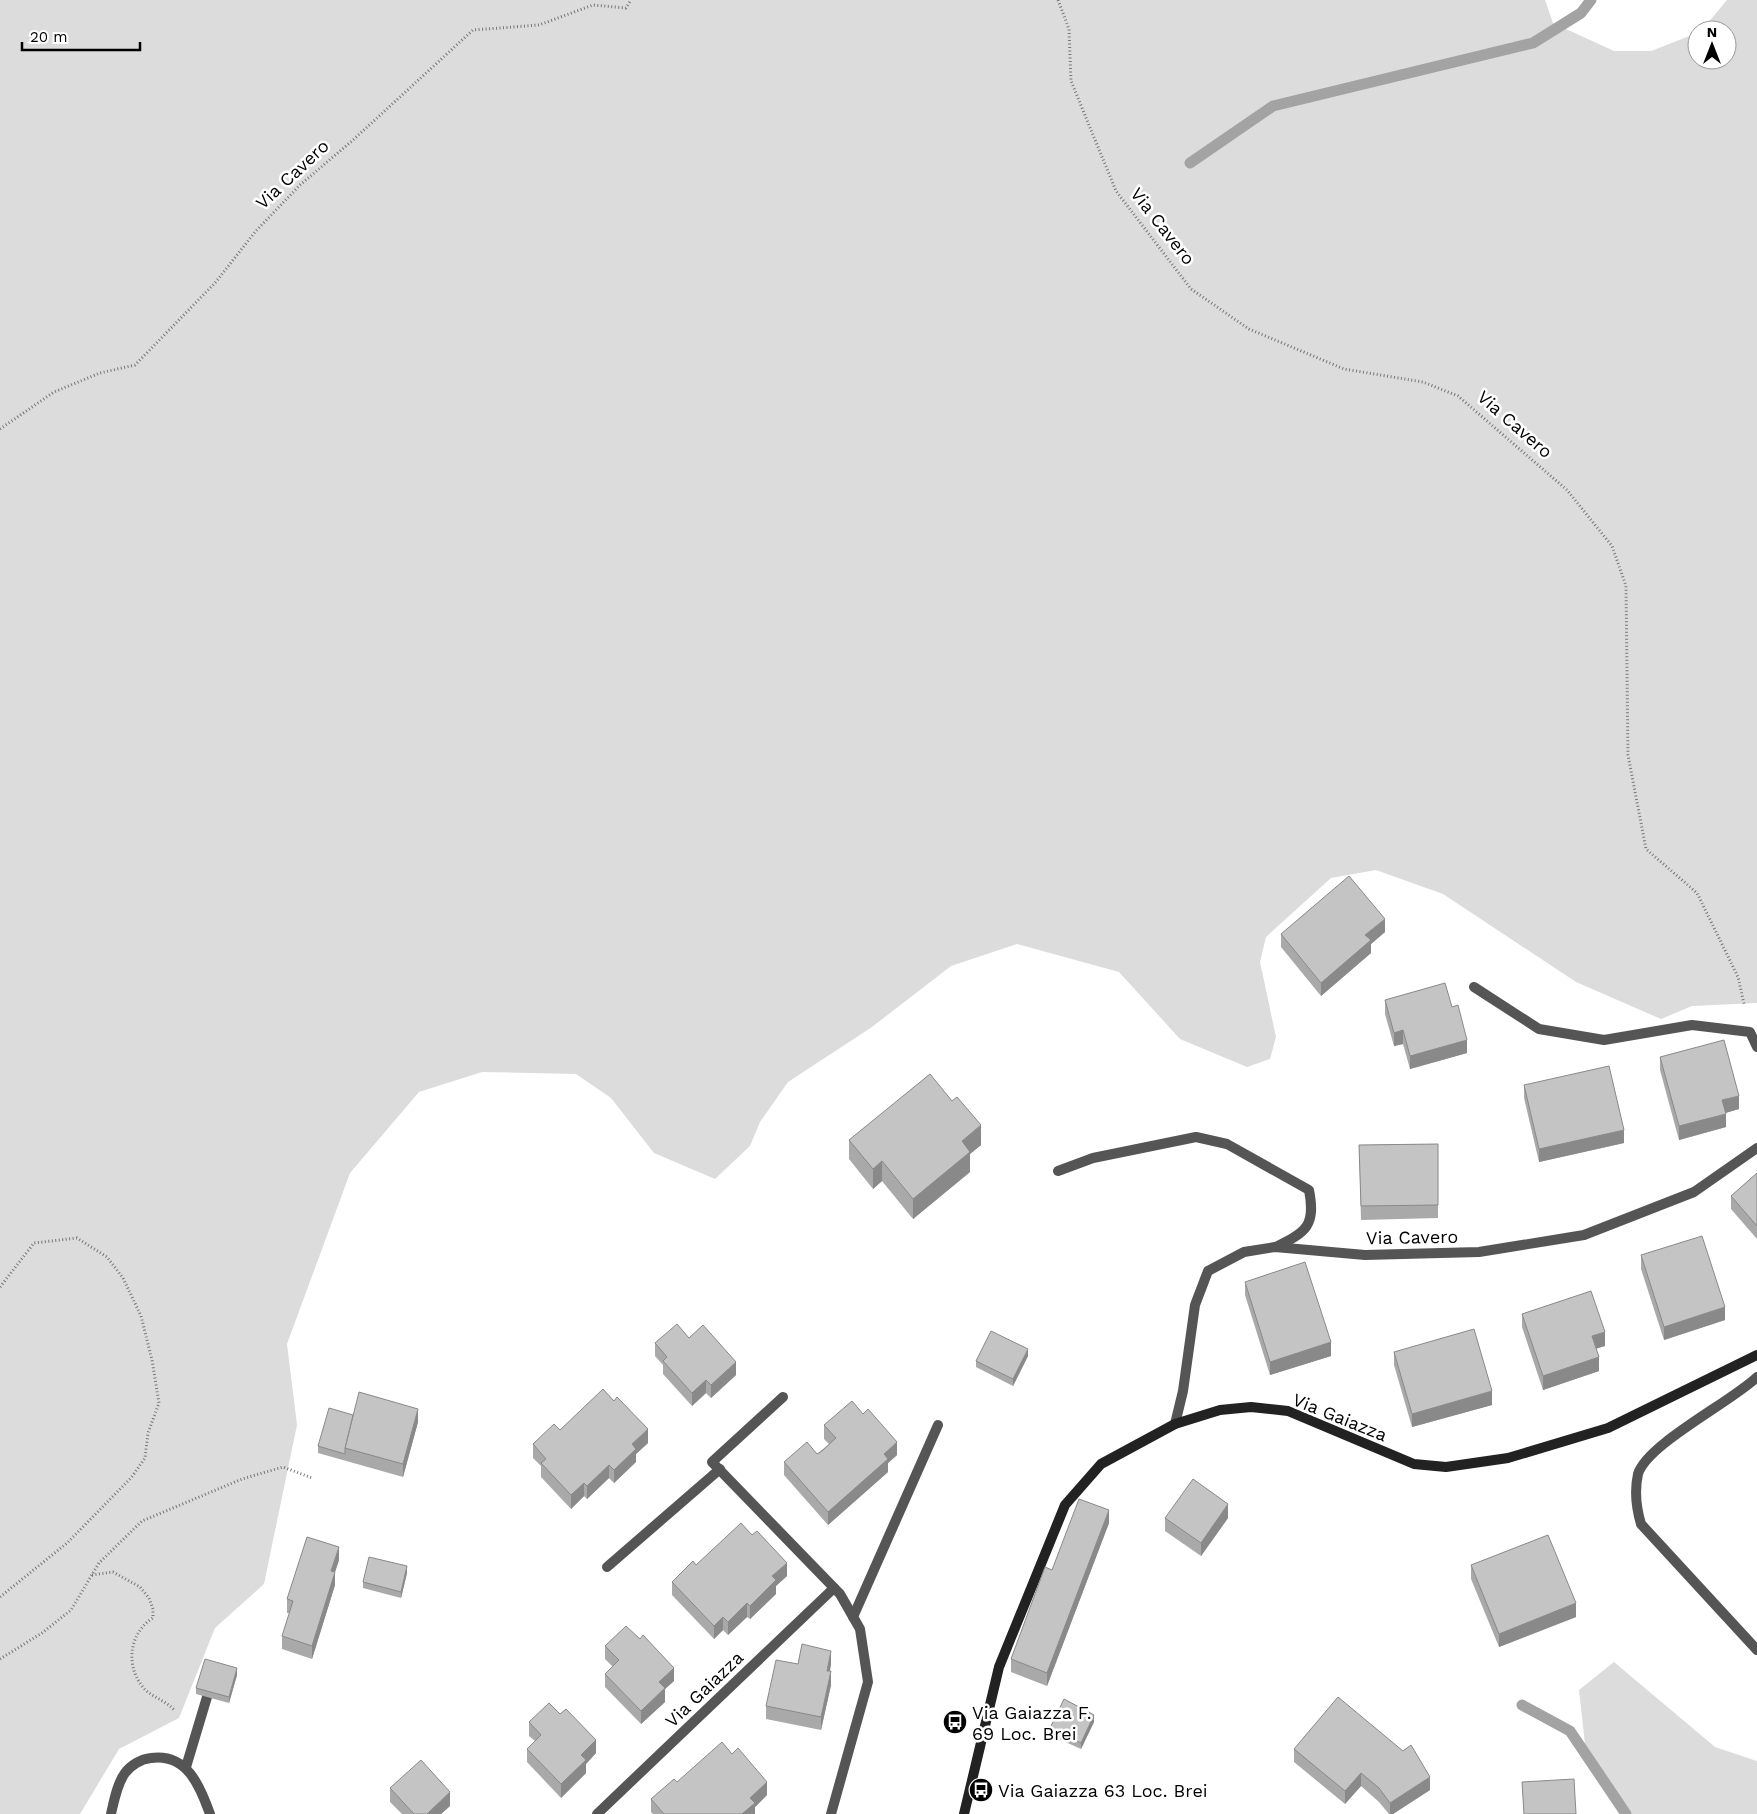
<svg xmlns="http://www.w3.org/2000/svg" width="1757" height="1814" font-family="'Work Sans',sans-serif">
	<style>
		.green { fill: #dcdcdc }
		.lines { fill: none; stroke-linecap: round; stroke-linejoin: round }
		.stream { stroke: #a3a3a3; stroke-width: 11 }
		.path { stroke: #777; stroke-width: 3; stroke-dasharray: 1 2.5; stroke-linecap: butt }
		.service { stroke: #555; stroke-width: 10 }
		.minor { stroke: #555; stroke-width: 10 }
		.secondary { stroke: #222; stroke-width: 10 }
		.wall { fill: #a9a9a9 }
		.shaded-wall { fill: #898989 }
		.building { fill: #c4c4c4; stroke: #898989 }
		.labels { text-anchor: middle; dominant-baseline: central; stroke-width: 5; stroke-linejoin: round; paint-order: stroke }
		.street-label { font-size: 18px; fill: #000; stroke: #fff }
		.poi-label { font-size: 18px; fill: #000; stroke: #fff; text-anchor: start }
	</style>
	<rect width="100%" height="100%" fill="#fff"/>
	<g class="green">
		<path d="M0,0h1545l8,23 61,28h37l46,-18v27h30v-30h-25l25,-30h30v1003l-65,3 -31,13 -85,-37 -133,-88 -67,-24 -45,8 -65,59 -6,25 16,75 -6,22 -23,8 -67,-28 -61,-67 -102,-28 -66,22 -79,61 -84,55 -28,40 -10,24 -35,33 -61,-26 -43,-55 -35,-24 -94,-2 -63,20 -69,81 -63,171 10,81 -33,159 -49,44 -36,90 -60,31 -39,65h-80z"/>
		<path d="M1614,1662l101,85 42,14v53h-129l-22,-39 -20,-22 -7,-63z"/>
	</g>
	<g class="lines">
		<g class="stream">
			<path d="M1190,163l83,-57 260,-63 48,-30 10,-13"/>
			<path d="M1522,1705l48,26 56,83"/>
		</g>
		<g class="path">
			<path d="M1058,0l11,29 2,52 45,110 75,98 58,40 95,40 79,13 35,14 109,94 45,56 14,40 2,169 18,94 51,44 41,84 6,27"/>
			<path d="M0,429l54,-37 46,-19 35,-8 80,-82 40,-51 45,-47 53,-45 120,-110 66,-5 54,-20 33,3 5,-8"/>
			<path d="M0,1287l34,-44 43,-5 30,19 16,21 18,38 11,44 7,43 -11,30 -3,25 -14,20 -64,65 -67,54"/>
			<path d="M92,1575l21,-3 27,15 9,11 4,11v9c-23,14 -28,46 -11,68 8,11 24,14 33,25"/>
			<path d="M0,1659l42,-26 29,-23 28,-47 43,-42 100,-42 41,-12 29,11"/>
		</g>
		<path class="service" d="M186,1767l21,-70"/>
		<g class="minor">
			<path d="M1474,987l65,42 65,11 88,-15 58,7 7,15"/>
			<path d="M1058,1171l35,-13 103,-21 31,7 82,46c7,36 -3,42 -33,57"/>
			<path d="M1757,1377c-26,25 -110,67 -119,97 -4,18 -2,33 3,50l116,126"/>
			<path d="M783,1397l-71,65 128,132 20,35 8,53 -37,132"/>
			<path d="M1175,1424l8,-33 12,-86 13,-34 36,-19 31,-5 90,8 114,-3 105,-17 110,-43 63,-44"/>
			<path d="M607,1567l113,-98"/>
			<path d="M853,1617l85,-192"/>
			<path d="M111,1814c3,-13 6,-30 14,-41 6,-8 16,-14 26,-15 36,-5 49,28 59,56"/>
			<path d="M597,1814l237,-226"/>
		</g>
		<path class="secondary" d="M964,1814l35,-147 66,-162 36,-41 74,-40 45,-14 31,-3 37,4 126,53 32,3 62,-9 100,-30 149,-73"/>
	</g>
	<g class="wall">
		<path d="M1385,932l-14,12v9l-50,43 -40,-49v-13z"/>
		<path d="M1385,1000l67,7 15,46 -57,16 -7,-25 -9,2 -9,-32z"/>
		<path d="M1660,1057l79,52 -14,4 1,14 -47,13 -19,-70z"/>
		<path d="M1524,1085l100,58 -85,19 -15,-64z"/>
		<path d="M849,1140l132,5 -11,9v18l-57,47 -31,-38 -9,8 -24,-30z"/>
		<path d="M1438,1144v74l-77,2 -2,-75z"/>
		<path d="M1757,1173v66l-26,-30v-13z"/>
		<path d="M1641,1255l84,65 -61,20 -23,-71z"/>
		<path d="M1245,1282l86,74 -61,19 -25,-80z"/>
		<path d="M1522,1314l83,32 -9,2 3,23 -56,19 -21,-63z"/>
		<path d="M689,1338l47,37 -25,23 -5,-5 -14,13 -29,-32v-9l-8,-9v-13z"/>
		<path d="M1394,1352l98,53 -80,22 -18,-62z"/>
		<path d="M1028,1356l-15,30 -37,-19v-6z"/>
		<path d="M353,1415l65,7 -15,55 -85,-24v-7z"/>
		<path d="M824,1425l73,30 -9,8v9l-60,53 -44,-50v-13l33,-8 12,-10 -5,-5z"/>
		<path d="M648,1443l-12,11v8l-22,21 -5,-5 -22,21 -3,-3 -13,13 -30,-32v-11l-8,-8v-14z"/>
		<path d="M1165,1518h63l-27,38 -36,-25z"/>
		<path d="M1109,1523l-62,163 -36,-14v-13l41,-89z"/>
		<path d="M339,1560l-4,12v13l-23,74 -30,-10v-13l8,-23h-3v-14z"/>
		<path d="M696,1565l91,11 -11,10v8l-26,25 -3,-2 -19,18 -5,-5 -9,9 -42,-44v-13z"/>
		<path d="M1471,1565l105,52 -77,30 -28,-68z"/>
		<path d="M407,1573l-6,25 -38,-10v-6z"/>
		<path d="M605,1646l69,35 -9,8v13l-24,22 -36,-37v-13l8,-7 -8,-8z"/>
		<path d="M798,1664h33l-1,7 1,14 -10,45 -55,-11v-13z"/>
		<path d="M237,1675l-8,28 -33,-9v-6z"/>
		<path d="M529,1722l67,31 -10,11v9l-25,25 -34,-36v-13l8,-8 -6,-5z"/>
		<path d="M1094,1722l-13,27 -31,-14v-7z"/>
		<path d="M1294,1749l136,41 -37,24h-4l-10,-12 -18,-16 -16,18 -51,-42z"/>
		<path d="M677,1782l90,13 -12,12v7h-102l-2,-2v-13z"/>
		<path d="M1522,1782l54,32h-52z"/>
		<path d="M390,1788l60,18 -9,8h-39l-12,-12z"/>
	</g>
	<g class="shaded-wall">
		<path d="M1385,919v13l-14,12v9l-50,43v-13l44,-48z"/>
		<path d="M1403,1030v14l-9,2v-13z"/>
		<path d="M1467,1040v13l-57,16v-13z"/>
		<path d="M1739,1096v13l-17,5v-14z"/>
		<path d="M1726,1114v13l-47,13v-14z"/>
		<path d="M981,1125v20l-11,9v18l-57,47v-20l49,-58z"/>
		<path d="M1624,1130v13l-85,19v-13z"/>
		<path d="M882,1161v20l-9,8v-20z"/>
		<path d="M1725,1307v13l-61,20v-13z"/>
		<path d="M1605,1332v14l-13,4v-14z"/>
		<path d="M1331,1342v14l-61,19v-13z"/>
		<path d="M1028,1349v7l-15,30v-7z"/>
		<path d="M1599,1357v14l-56,19v-14z"/>
		<path d="M736,1362v13l-25,23v-13z"/>
		<path d="M706,1380v13l-14,13v-13z"/>
		<path d="M1492,1391v14l-80,22v-13z"/>
		<path d="M418,1409v13l-15,55v-13z"/>
		<path d="M648,1429v14l-12,11v8l-22,21v-13l18,-26z"/>
		<path d="M897,1442v13l-9,8v9l-60,53v-13l56,-58z"/>
		<path d="M609,1465v13l-22,21v-13z"/>
		<path d="M584,1483v13l-13,13v-14z"/>
		<path d="M1228,1504v14l-27,38v-13z"/>
		<path d="M1109,1510v13l-62,163v-13z"/>
		<path d="M339,1547v13l-8,24v-13z"/>
		<path d="M787,1563v13l-11,10v8l-26,25v-13l22,-30z"/>
		<path d="M407,1566v7l-6,25v-6z"/>
		<path d="M335,1572v13l-23,74v-13z"/>
		<path d="M747,1603v14l-19,18v-13z"/>
		<path d="M1576,1603v14l-77,30v-13z"/>
		<path d="M723,1617v13l-9,9v-13z"/>
		<path d="M831,1651v13l-4,20v-13z"/>
		<path d="M237,1668v7l-8,28v-6z"/>
		<path d="M674,1668v13l-9,8v13l-24,22v-13l18,-29z"/>
		<path d="M831,1671v14l-10,45v-13z"/>
		<path d="M1094,1715v7l-13,27v-6z"/>
		<path d="M596,1740v13l-10,11v9l-25,25v-14l20,-29z"/>
		<path d="M1361,1773v13l-16,18v-13z"/>
		<path d="M1430,1777v13l-37,24h-3v-11z"/>
		<path d="M767,1782v13l-12,12v7h-13l8,-16z"/>
		<path d="M450,1792v14l-9,8h-14z"/>
	</g>
	<g class="building">
		<path d="M1349,876l36,43 -20,16 6,5 -50,43 -40,-49z"/>
		<path d="M1445,983l7,24 6,-2 9,35 -57,16 -7,-26 -9,3 -9,-33z"/>
		<path d="M1724,1040l15,56 -17,4 4,14 -47,12 -19,-69z"/>
		<path d="M1609,1066l15,64 -85,19 -15,-64z"/>
		<path d="M930,1074l22,27 5,-4 24,28 -19,16 8,11 -57,47 -31,-38 -9,8 -24,-29z"/>
		<path d="M1438,1144v61l-77,1 -2,-61z"/>
		<path d="M1757,1173v53l-26,-30z"/>
		<path d="M1702,1236l23,71 -61,20 -23,-72z"/>
		<path d="M1305,1262l26,80 -61,20 -25,-80z"/>
		<path d="M1591,1291l14,41 -13,4 7,21 -56,19 -21,-62z"/>
		<path d="M677,1324l12,14 14,-13 33,37 -25,23 -5,-5 -14,13 -29,-32 4,-4 -12,-14z"/>
		<path d="M1474,1329l18,62 -80,23 -18,-62z"/>
		<path d="M991,1331l37,18 -15,30 -37,-18z"/>
		<path d="M603,1389l11,12 3,-4 31,32 -16,15 4,5 -22,21 -5,-5 -22,21 -3,-3 -13,12 -30,-32 5,-4 -13,-15 21,-20 6,6z"/>
		<path d="M359,1392l59,17 -15,55 -58,-16z"/>
		<path d="M852,1401l11,13 5,-5 29,33 -13,12 4,5 -60,53 -44,-50 23,-20 10,12 5,-3 14,-13 -12,-13z"/>
		<path d="M329,1408l24,7 -8,33v6l-27,-8z"/>
		<path d="M1193,1479l35,25 -27,39 -36,-25z"/>
		<path d="M1079,1499l30,11 -62,163 -36,-14 34,-92 7,3z"/>
		<path d="M741,1523l11,12 5,-4 30,32 -15,13 4,4 -26,26 -3,-3 -19,19 -5,-5 -9,9 -42,-44 21,-21 3,4z"/>
		<path d="M1548,1535l28,68 -77,31 -28,-69z"/>
		<path d="M307,1537l32,10 -8,24 4,1 -23,74 -30,-10 11,-35 -6,-2z"/>
		<path d="M369,1557l38,9 -6,26 -38,-10z"/>
		<path d="M626,1626l14,13 3,-4 31,33 -15,14 6,6 -24,23 -36,-37 14,-14 -14,-14z"/>
		<path d="M802,1644l29,7 -4,20h4l-10,46 -55,-11 10,-46 22,4z"/>
		<path d="M205,1659l32,9 -8,29 -33,-9z"/>
		<path d="M1338,1697l65,54 8,-6 19,32 -40,26 -11,-15 -18,-15 -16,18 -51,-42z"/>
		<path d="M1064,1699l30,16 -13,28 -31,-15z"/>
		<path d="M549,1703l11,11 6,-5 30,31 -15,15 5,5 -25,24 -34,-35 14,-14 -12,-13z"/>
		<path d="M722,1742l10,12 6,-6 29,34 -17,16 5,5 -13,11h-78l-13,-15 23,-20 3,3z"/>
		<path d="M421,1760l29,32 -23,22h-13l-24,-26z"/>
		<path d="M1574,1779l2,35h-52l-2,-32z"/>
	</g>
	<defs>
		<g id="bus-disc" transform="scale(1.25)"><circle r="9.5" fill="#000" stroke="#fff"/><path d="M-5-6H5V4H4V6H2V4H-2V6H-4V4H-5ZM-3.5-4V0h7V-4ZM-3.5 1.2v1.5H-2V1.2ZM2 1.2v1.5H3.5V1.2Z" fill="#fff"/></g>
	</defs>
	<g fill-rule="evenodd">
		<use href="#bus-disc" x="955" y="1722"/>
		<use href="#bus-disc" x="981" y="1790"/>
	</g>
	<g class="labels">
		<g class="street-label">
			<text transform="translate(292 174) rotate(-43)">Via Cavero</text>
			<text transform="translate(1163 226) rotate(52)">Via Cavero</text>
			<text transform="translate(1515 424) rotate(41)">Via Cavero</text>
			<text transform="translate(1412 1237) rotate(-1)">Via Cavero</text>
			<text transform="translate(1340 1417) rotate(22)">Via Gaiazza</text>
			<text transform="translate(704 1689) rotate(-44)">Via Gaiazza</text>
		</g>
		<g class="poi-label">
			<text x="972" y="1712">Via Gaiazza F.<tspan x="972" dy="21">69 Loc. Brei</tspan></text>
			<text x="998" y="1790">Via Gaiazza 63 Loc. Brei</text>
		</g>
	</g>
	<g transform="translate(1712 45)"><circle r="24" fill="#ffffff" stroke="#999999"/>
	<path d="M0-4L9 19L0 12L-9 19Z" fill="#000000"/>
	<text y="-8" font-size="14" font-weight="bold" text-anchor="middle" fill="#000000">N</text>
	</g>
	<path d="M22 42v8h118v-8" fill="none" stroke="#000000" stroke-width="2.5"/>
	<text x="30" y="42" font-size="15" fill="#000000" stroke="#ffffff" stroke-width="4" paint-order="stroke">20 m</text>
</svg>
